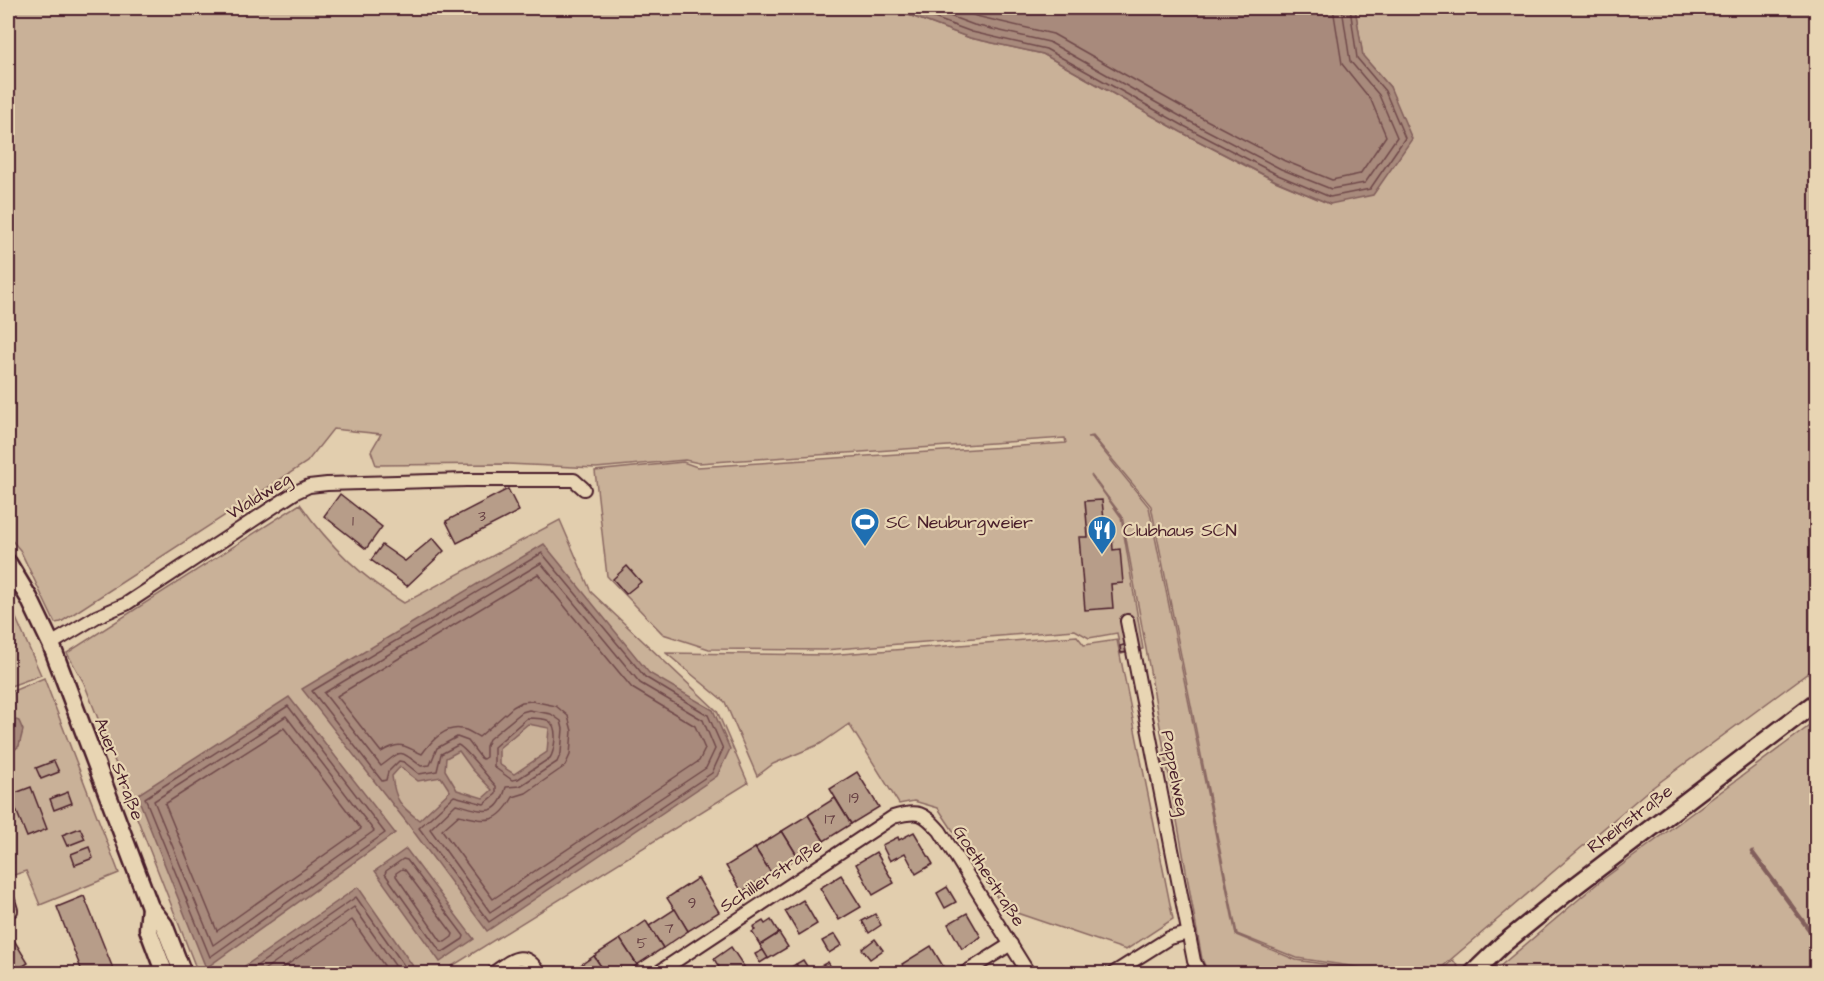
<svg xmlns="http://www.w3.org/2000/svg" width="1824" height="981" font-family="'Architects Daughter',sans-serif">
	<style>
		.green { fill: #c9b198; stroke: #8a6862; stroke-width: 1.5 }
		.water { fill: #a88a7b; stroke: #825f5b; stroke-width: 1.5; fill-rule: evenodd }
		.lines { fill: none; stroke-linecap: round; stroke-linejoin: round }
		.shore { stroke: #704a4b; stroke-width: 1.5 }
		.stream { stroke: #825f5b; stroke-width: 4.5 }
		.building { fill: #b79d89; stroke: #4a1f2b; stroke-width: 1.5 }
		.street-casing { stroke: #4a1f2b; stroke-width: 16 }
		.secondary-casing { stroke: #4a1f2b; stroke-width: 21 }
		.street { stroke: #e8d5b3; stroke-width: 12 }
		.secondary { stroke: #e8d5b3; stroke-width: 16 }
		.labels { text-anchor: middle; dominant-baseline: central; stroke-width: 4.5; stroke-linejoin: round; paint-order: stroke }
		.number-label { font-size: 15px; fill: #653e42 }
		.street-label { font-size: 18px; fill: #4a1f2b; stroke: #e8d5b3 }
		.poi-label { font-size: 18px; fill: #4a1f2b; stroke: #e8d5b3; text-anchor: start }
	</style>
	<rect width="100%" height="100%" fill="#e2ceae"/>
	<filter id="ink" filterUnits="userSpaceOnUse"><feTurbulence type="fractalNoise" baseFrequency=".0167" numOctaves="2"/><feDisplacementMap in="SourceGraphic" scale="12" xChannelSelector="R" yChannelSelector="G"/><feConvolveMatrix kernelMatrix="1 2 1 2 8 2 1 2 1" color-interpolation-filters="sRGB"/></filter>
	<g filter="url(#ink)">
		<g class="green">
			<path d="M8,8h882l80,30 73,16 138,78 94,49 55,23 60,-117 -27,-31 -8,-48h461v659l-171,126 -210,180h-39l-99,-15 -60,-24 -86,-428 -58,-70 -6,1h5l57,70 87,428 60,25 88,13 -175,1 -7,-15 -80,-443 -31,-41 30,42 22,132 -22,5 -4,-21 -28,5 -14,-8 -251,20 -115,-1 -46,-15 -56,-58 -12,-105 88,-9 14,5 369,-24 -1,-5 -366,25 -14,-3 -89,8 -89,-4 -131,1 -5,-14 10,-17 -48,-5 -26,33 -246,160 -6,1 -35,-73 -12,-14z"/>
			<path d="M300,504c28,40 62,74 104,99l156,-83 31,72 126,119 31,72 -307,190h-243l-114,-290 -17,-30z"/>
			<path d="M8,600l33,75 -33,12z"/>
			<path d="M1077,636l7,9 33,-5 56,279 -47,31 -121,-41 -67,-101 -24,-7 -15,3 -50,-80 -29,20 -47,20 -16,12 -32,-74 -59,-49 161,2z"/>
			<path d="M44,678l75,195 -79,32 -14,-34 -18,6v-184z"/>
			<path d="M1816,721v252h-324l106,-90z"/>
			<path d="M1453,960l6,8 -5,5h-16z"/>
		</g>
		<g class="water">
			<path d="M890,8h465l8,48 27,31 22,52 -39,56 -43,9 -54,-23 -95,-49 -138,-78 -73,-16z"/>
			<path d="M544,544l105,129 64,37 17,39 -13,27 -230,155 -79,-107 -106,-135zM528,724l21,4 -2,24 -33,22 -15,-10v-16zM459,751l13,18 20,21 -9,8 -26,-8 -12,-20 1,-12zM400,767l18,14 23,-4 9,14 -31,29c-19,-14 -24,-20 -27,-44z"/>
			<path d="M289,697l106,136 -189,135 -69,-173z"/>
			<path d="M8,717l11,4 4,9 -4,16 -11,9z"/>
			<path d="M406,849l68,90 -34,23 -65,-91z"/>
			<path d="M358,887l59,85 -182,1z"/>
		</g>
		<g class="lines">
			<g class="shore">
				<path d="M907,8l65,24 74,17 138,77 94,49 52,22 40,-8 35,-51 -20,-47 -28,-33 -7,-50"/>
				<path d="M928,8l46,17 75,17 138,78 94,49 50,20 34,-6 32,-46 -18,-42 -29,-34 -8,-53"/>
				<path d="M953,8l23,8 77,18 138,78 94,49 47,19 28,-6 26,-38 -15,-36 -29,-36 -9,-56"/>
				<path d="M542,553l103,124 63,38 15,34 -11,24 -223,149 -70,-94 35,-32 30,8 12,-10v-8c-8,-8 -30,-38 -38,-41l-17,9 -4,17 -18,3 -15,-12 -5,-1 -11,11 -2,8 -4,1 -70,-90z"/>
				<path d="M541,563l99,120 63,37 12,29 -9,19 -216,144 -60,-83 26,-25c25,6 41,17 50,-17l14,-1 37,-24 4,-9 2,-24 -2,-8 -10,-7 -22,-4 -7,2 -33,27 -3,7v11l-3,2 -2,-1 -13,-17 -11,-4 -20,11 -7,17 -9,1c-23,-18 -19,-15 -40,0l-57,-73z"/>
				<path d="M538,574l94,114 63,38 10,23 -6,12 -206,138 -51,-69 17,-15c26,6 38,11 54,-18l13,-4 39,-27 5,-11 2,-24 -4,-15 -12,-10 -24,-5 -10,1 -9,5 -34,30c-4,-2 -8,-5 -13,-7 -19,-7 -35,11 -44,24 -19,-8 -20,-14 -41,-2l-44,-56z"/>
				<path d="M288,706l97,127 -175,124 -65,-159z"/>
				<path d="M286,716l88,115 -161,114 -59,-144z"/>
				<path d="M527,718c19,0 29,0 28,21 -1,7 -1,13 -5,19l-32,21 -6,1 -18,-13v-20z"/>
				<path d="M284,728l77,101 -144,102 -52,-127z"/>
				<path d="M403,859l4,1 57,76 -1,3 -20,13 -3,-1 -55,-77 1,-3z"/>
				<path d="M402,869l3,1 48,64 -1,3 -7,5 -4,-1 -45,-65v-3z"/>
				<path d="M245,974l111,-77 54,77"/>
				<path d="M258,974l96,-67 47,67"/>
				<path d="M274,974l78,-54 38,54"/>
			</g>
			<path class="stream" d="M1752,852l64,87"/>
		</g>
		<g class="building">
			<path d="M508,489l11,22 -62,32 -11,-22z"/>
			<path d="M340,494l42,33 -16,22 -42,-33z"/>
			<path d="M1102,500l2,20 7,-1 2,31 7,-1 3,34 -12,1 2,24 -28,2 -6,-73h9l-3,-36z"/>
			<path d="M433,538l11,13 -37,35 -36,-26 11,-15 23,16z"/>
			<path d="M627,566l14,16 -15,12 -13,-15z"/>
			<path d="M1127,644l1,8 -7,1 -1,-7z"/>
			<path d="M54,761l5,11 -18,7 -5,-11z"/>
			<path d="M857,772l22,35 -28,17 -21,-35z"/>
			<path d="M31,787l16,42 -20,8 -17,-42z"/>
			<path d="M68,792l4,11 -18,7 -4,-11z"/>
			<path d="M835,798l16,26 -27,17 -16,-26z"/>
			<path d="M808,815l16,26 -26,16 -16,-26z"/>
			<path d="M80,828l5,11 -18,7 -5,-11z"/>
			<path d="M782,831l16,26 -27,16 -16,-25z"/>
			<path d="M914,832l19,32 -17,10 -11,-21 -15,8 -8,-16 16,-8 1,3z"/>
			<path d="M89,847l4,11 -18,7 -4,-11z"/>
			<path d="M755,848l16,25 -29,19 -16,-26z"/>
			<path d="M8,852l5,11 -5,2z"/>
			<path d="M876,852l18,31 -21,12 -17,-31z"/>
			<path d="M841,875l20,32 -22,13 -19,-32z"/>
			<path d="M698,878l21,34 -31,19 -21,-33z"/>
			<path d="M947,887l9,15 -11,6 -8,-15z"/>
			<path d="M84,896l30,75 -8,3h-23l-26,-67z"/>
			<path d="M803,900l14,24 -18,11 -14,-24z"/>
			<path d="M675,909l13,22 -25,17 -14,-22z"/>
			<path d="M967,913l14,24 -19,12 -14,-25z"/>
			<path d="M875,914l6,11 -12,8 -7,-12z"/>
			<path d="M771,920l8,13 -19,12 -8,-13 3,-2 -2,-3 10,-6 2,3z"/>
			<path d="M646,921l17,27 -26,17 -17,-26z"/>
			<path d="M9,932l19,31 -17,11 -3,-1z"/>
			<path d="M779,933l9,14 -20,12 -8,-14z"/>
			<path d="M835,934l7,11 -13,8 -7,-12z"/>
			<path d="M620,939l17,26 -13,9h-18l-12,-18z"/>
			<path d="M875,939l8,11 -13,9 -8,-10z"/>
			<path d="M931,946l12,20 -12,8h-23l-6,-10z"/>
			<path d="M731,947l16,24 -4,3h-20l-9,-15z"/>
			<path d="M763,950l5,8 -8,5 -5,-9z"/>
			<path d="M594,956l12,18h-37v-1z"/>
			<path d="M803,960l7,11 -3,3h-5l-6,-10z"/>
			<path d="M828,962l7,12h-17l-3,-5z"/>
			<path d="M796,964l6,10h-11l-3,-5z"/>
		</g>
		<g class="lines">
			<g class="street-casing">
				<g id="street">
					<path d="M1127,621l67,340 6,13"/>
					<path d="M51,644l45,-27 30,-13 170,-112 13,-6 18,-2 139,-4h108l10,9"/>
					<path d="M8,900l3,10 -3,2"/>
					<path d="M492,974c20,-14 32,-27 48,0"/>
					<path d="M656,974l237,-157c26,-7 30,-5 47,14l89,143"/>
					<path d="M963,974l48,-30"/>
					<path d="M1112,974l57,-36 20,-5"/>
				</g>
			</g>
			<g class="secondary-casing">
				<g id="secondary">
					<path d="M8,563l21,35 22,46 99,263 14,18 19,49"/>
					<path d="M150,907l-2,22 17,45"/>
					<path d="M1472,974l30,-29 64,-52 250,-191"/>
				</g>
			</g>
			<use href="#street" class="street"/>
			<use href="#secondary" class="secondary"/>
		</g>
	</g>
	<defs>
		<g id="stadium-pin" transform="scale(1.5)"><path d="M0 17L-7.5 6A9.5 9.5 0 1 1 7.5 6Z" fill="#1f6fb2" stroke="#e8d5b3"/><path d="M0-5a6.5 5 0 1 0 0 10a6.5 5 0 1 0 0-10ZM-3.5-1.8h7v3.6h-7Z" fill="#fff"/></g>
		<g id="restaurant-pin" transform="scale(1.5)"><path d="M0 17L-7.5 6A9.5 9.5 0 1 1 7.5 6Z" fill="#1f6fb2" stroke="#e8d5b3"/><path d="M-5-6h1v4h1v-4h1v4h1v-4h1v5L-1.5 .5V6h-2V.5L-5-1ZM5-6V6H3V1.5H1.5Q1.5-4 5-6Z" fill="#fff"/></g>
	</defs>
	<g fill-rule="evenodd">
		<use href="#stadium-pin" x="865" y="522"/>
		<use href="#restaurant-pin" x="1102" y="530"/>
	</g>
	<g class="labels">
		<g class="number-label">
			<text x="482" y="516">3</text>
			<text x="353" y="521">1</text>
			<text x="854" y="798">19</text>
			<text x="830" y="819">17</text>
			<text x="692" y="903">9</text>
			<text x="669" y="928">7</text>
			<text x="642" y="943">5</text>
		</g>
		<g class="street-label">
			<text transform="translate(259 496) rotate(-32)">Waldweg</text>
			<text transform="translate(119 769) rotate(69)">Auer Straße</text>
			<text transform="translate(1175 773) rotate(79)">Pappelweg</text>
			<text transform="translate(1630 819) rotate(-37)">Rheinstraße</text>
			<text transform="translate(771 876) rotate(-33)">Schillerstraße</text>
			<text transform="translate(989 876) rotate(57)">Goethestraße</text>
		</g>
		<g class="poi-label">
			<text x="886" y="522">SC Neuburgweier</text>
			<text x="1123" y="530">Clubhaus SCN</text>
		</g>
	</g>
	<rect width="1824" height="981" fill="none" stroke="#e8d5b3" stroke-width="30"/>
	<rect x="15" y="15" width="1794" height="951" fill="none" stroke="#4a1f2b" stroke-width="2" filter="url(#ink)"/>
</svg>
